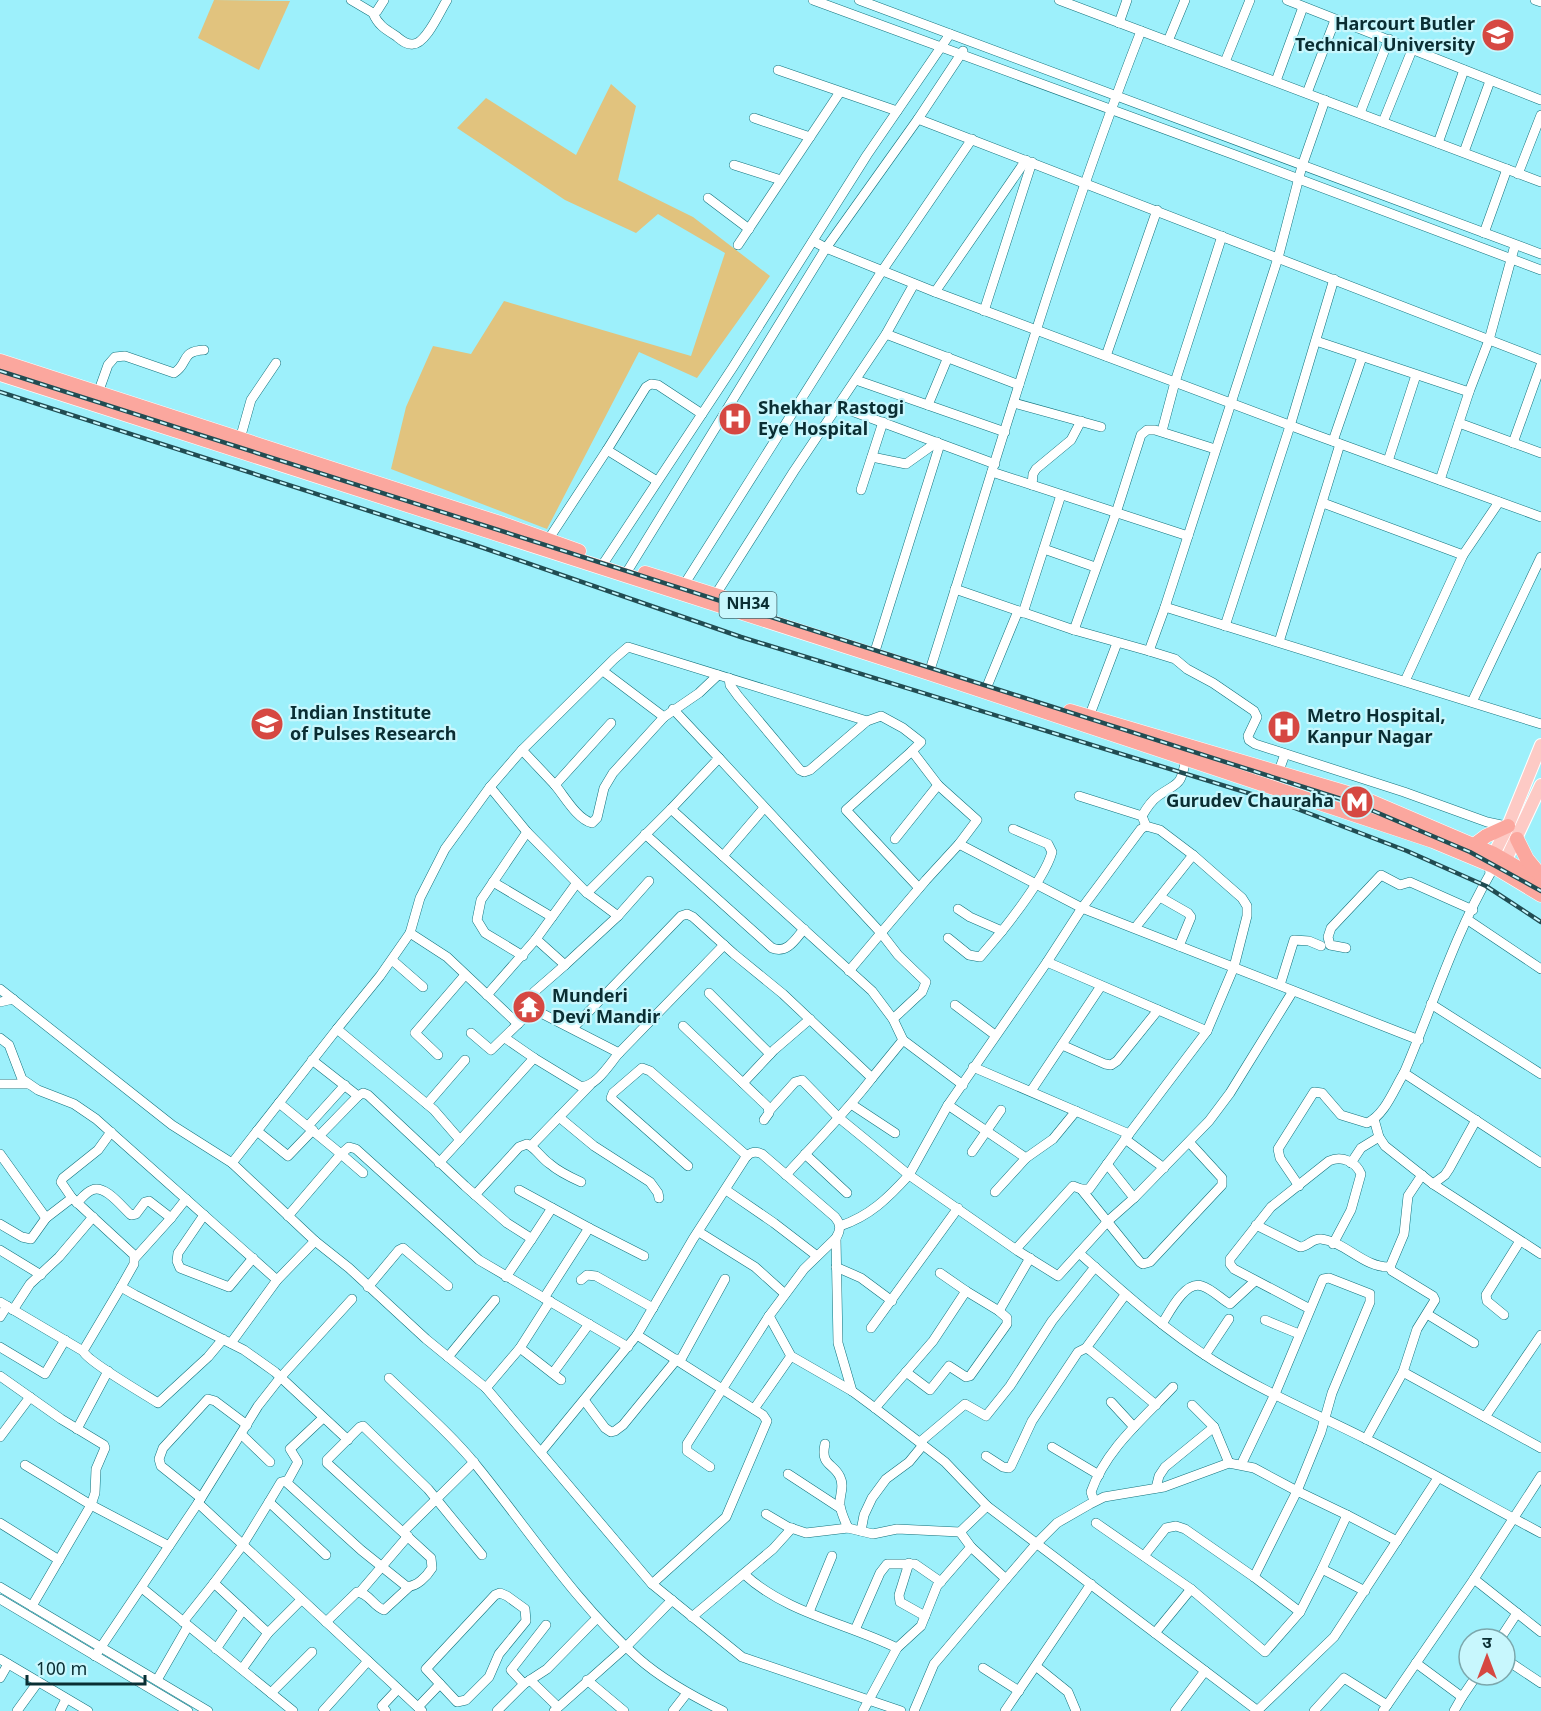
<svg xmlns="http://www.w3.org/2000/svg" width="1541" height="1711" font-family="Georgia,'Noto Sans Devanagari',serif">
	<style>
		.green { fill: #e1c37e }
		.lines { fill: none; stroke-linecap: round; stroke-linejoin: round }
		.minor-casing { stroke: #12727c; stroke-width: 10 }
		.major-casing { stroke: #fff; stroke-width: 14 }
		.highway-casing { stroke: #fff; stroke-width: 15 }
		.minor { stroke: #fff; stroke-width: 9 }
		.major { stroke: #fdcac5; stroke-width: 12 }
		.highway { stroke: #fba79e; stroke-width: 14 }
		.rail-casing { stroke: #214c52; stroke-width: 4.5 }
		.rail { stroke: #c8f7fd; stroke-width: 2; stroke-dasharray: 7; stroke-linecap: butt }
		.labels { text-anchor: middle; dominant-baseline: central; stroke-width: 4.5; stroke-linejoin: round; paint-order: stroke }
		.shield { fill: #c8f7fd; stroke: #436a70; stroke-width: 1.5 }
		.shield-label { font-size: 16px; font-weight: bold; fill: #0a2e33 }
		.poi-label { font-size: 18px; font-weight: bold; fill: #0a2e33; stroke: #c8f7fd; text-anchor: start }
	</style>
	<rect width="100%" height="100%" fill="#9df0fb"/>
	<g class="green">
		<path d="M214,0l76,1 -31,69 -61,-32z"/>
		<path d="M611,84l25,22 -18,74 75,37 77,59 -73,102 -58,-26 -92,177 -156,-60 15,-62 27,-61 38,8 33,-53 187,55 34,-103 -67,-39 -22,19 -71,-33 -108,-72 29,-30 90,57z"/>
	</g>
	<g class="lines">
		<g class="minor-casing">
			<g id="minor">
				<path d="M351,0l22,13 4,-2 7,-11"/>
				<path d="M813,0l422,155 306,115"/>
				<path d="M859,0l682,254"/>
				<path d="M1059,0l482,182"/>
				<path d="M1287,0l254,100"/>
				<path d="M1535,0l6,2"/>
				<path d="M373,13c5,12 12,16 23,23 5,4 10,9 17,8 13,0 27,-33 34,-44"/>
				<path d="M1119,23l8,-23"/>
				<path d="M1168,41l17,-41"/>
				<path d="M1225,62l25,-62"/>
				<path d="M778,70l119,41"/>
				<path d="M1276,81l27,-74"/>
				<path d="M1307,93l28,-73"/>
				<path d="M1360,113l29,-74"/>
				<path d="M754,118l56,19"/>
				<path d="M918,119l623,241"/>
				<path d="M1383,122l29,-72"/>
				<path d="M1438,143l26,-73"/>
				<path d="M1464,152l26,-71"/>
				<path d="M734,165l47,15"/>
				<path d="M1518,174l23,-59"/>
				<path d="M708,198l41,31"/>
				<path d="M1484,233l23,-64"/>
				<path d="M813,241l13,7 109,44 378,142 228,83"/>
				<path d="M738,245l102,-153"/>
				<path d="M935,292l91,-132"/>
				<path d="M984,311l48,-149"/>
				<path d="M886,334l133,51"/>
				<path d="M1316,341l153,51"/>
				<path d="M1106,356l51,-146"/>
				<path d="M856,380l149,52"/>
				<path d="M98,393l10,-28 7,-8 10,-1 49,17c15,-9 6,-22 30,-23"/>
				<path d="M1014,403l87,24"/>
				<path d="M928,405l20,-48"/>
				<path d="M838,406l157,58"/>
				<path d="M1459,423l82,30"/>
				<path d="M1162,431l13,-49 47,-146"/>
				<path d="M240,439l11,-39 25,-37"/>
				<path d="M1333,441l29,-84"/>
				<path d="M1513,443l28,-78"/>
				<path d="M607,450l39,-63 5,-3 7,1 44,29"/>
				<path d="M872,457l34,7 31,-22"/>
				<path d="M1388,461l28,-86"/>
				<path d="M992,472l196,64"/>
				<path d="M1440,480l29,-88 20,-52 26,-95"/>
				<path d="M1032,485l1,-11 3,-5 35,-29 10,-19"/>
				<path d="M861,490l22,-68"/>
				<path d="M1323,503l140,52"/>
				<path d="M548,540l59,-90 50,31"/>
				<path d="M1044,549l51,18"/>
				<path d="M601,567l132,-200 134,-212 83,-121"/>
				<path d="M625,575l201,-327 92,-129 45,-68"/>
				<path d="M682,588l200,-317 90,-132"/>
				<path d="M955,589l119,41 75,21 16,-44 113,-349 24,-92 23,-66"/>
				<path d="M716,594l78,-123 92,-137 28,-50"/>
				<path d="M1165,607l376,117"/>
				<path d="M1023,613l38,-118"/>
				<path d="M1225,626l65,-200 44,-147"/>
				<path d="M1074,630l42,-117 25,-78 6,-5h8l60,19"/>
				<path d="M1279,642l61,-198"/>
				<path d="M876,648l64,-204"/>
				<path d="M1149,651l26,8 12,10 26,14 41,28 3,6 -9,19 1,4 6,4 149,48 83,30 19,4"/>
				<path d="M603,671l61,46"/>
				<path d="M929,673c68,-214 130,-432 212,-642"/>
				<path d="M1405,681l58,-126 36,-53"/>
				<path d="M988,684l30,-73"/>
				<path d="M1472,702l69,-145"/>
				<path d="M1089,717l28,-74"/>
				<path d="M611,723l-56,62c10,12 22,34 37,38l5,-5 7,-30 9,-15 51,-56 35,-24 19,-18"/>
				<path d="M912,751l-66,59 73,78"/>
				<path d="M719,758l162,175 45,-53 33,-36 18,-24 -39,-35 -26,-34 9,-9 -18,-14 -22,-12 -14,5 -57,49 -6,2 -4,-2 -62,-74 -8,-11 -1,-7"/>
				<path d="M555,785l-33,-35 92,-91 14,-12 239,74"/>
				<path d="M490,787l32,-37"/>
				<path d="M1273,787l12,-33"/>
				<path d="M671,809l201,182 21,28 10,21"/>
				<path d="M1142,816c4,-7 9,-15 16,-20 21,-15 22,-8 28,-37"/>
				<path d="M645,834l127,114c15,6 23,-8 32,-19"/>
				<path d="M895,839l43,-54"/>
				<path d="M959,844l123,64 59,-79 5,-3"/>
				<path d="M723,856l41,-48"/>
				<path d="M1489,865l1,9c-36,62 -58,134 -86,199l137,90"/>
				<path d="M493,882l59,35"/>
				<path d="M576,884l-40,55 29,26 53,-49 -31,-23"/>
				<path d="M1160,897l28,16 3,4 -12,29"/>
				<path d="M958,909l12,8 32,14c15,-19 44,-56 50,-79l-4,-8 -35,-15"/>
				<path d="M618,916l31,-35"/>
				<path d="M1468,920l73,49"/>
				<path d="M1135,928l58,-73"/>
				<path d="M410,933l37,24 71,67"/>
				<path d="M948,938l21,17 11,2 22,-26"/>
				<path d="M1346,948l-16,-3 -2,-8 3,-9 50,-53 19,10 10,-3 63,28"/>
				<path d="M523,956l-38,-23 -8,-13 4,-20 46,-68"/>
				<path d="M392,960l31,27"/>
				<path d="M1047,962l160,69"/>
				<path d="M849,971l32,-38 17,22 28,27 -4,10 -29,27"/>
				<path d="M1280,985l14,-45 15,1 12,5"/>
				<path d="M0,989l172,136 60,38 105,-134"/>
				<path d="M1293,991l-63,102 -21,28 -75,77 -26,23 -50,55 -40,-25 -109,-76 39,-70 99,-143 35,-54 337,132"/>
				<path d="M709,993l61,61"/>
				<path d="M487,995l49,-56"/>
				<path d="M0,1002l13,-3"/>
				<path d="M1431,1004l110,70"/>
				<path d="M955,1005l40,30"/>
				<path d="M541,1013l-7,-21 31,-27"/>
				<path d="M683,1026l85,81 1,6 -5,7"/>
				<path d="M573,1028l108,-112 6,-2 6,3 41,37 49,40 89,84 31,-38 60,45"/>
				<path d="M471,1033l20,17 32,-31 18,-6 78,40c-9,10 -24,36 -39,33l-46,-28 -74,82 -26,-30 -97,-81 43,-53 30,-43 10,-35 25,-49 45,-62 37,45 60,61 84,-84 48,-51 -46,-49"/>
				<path d="M0,1038l9,7 13,34 16,11 36,14 22,15 181,161"/>
				<path d="M505,1038l29,20"/>
				<path d="M1062,1045l43,19 6,1 6,-4 41,-51"/>
				<path d="M619,1053l105,-108"/>
				<path d="M438,1055l-23,-22 50,-58"/>
				<path d="M312,1060l46,36 5,-3 5,2 97,91 42,37 22,14 2,3 -25,37"/>
				<path d="M973,1067l156,67 78,-103 27,-64 13,-51v-10l-5,-8 -49,-43 -33,-25 -14,-4 -4,-10 -63,-20"/>
				<path d="M743,1083l31,-33 36,-31"/>
				<path d="M0,1084h28"/>
				<path d="M1031,1091l70,-105"/>
				<path d="M279,1103l62,51 8,-7 7,2 123,111 149,87"/>
				<path d="M427,1104l38,-44"/>
				<path d="M851,1104l44,29"/>
				<path d="M948,1105l78,53 27,-19 23,-28"/>
				<path d="M769,1111l26,-29 7,-2 36,37 71,58c-21,23 -39,41 -69,51"/>
				<path d="M559,1117l35,29 56,36 8,11 1,5"/>
				<path d="M1374,1119l5,18 6,9 48,38 108,70"/>
				<path d="M308,1126l37,-41"/>
				<path d="M257,1131l31,25 25,-26"/>
				<path d="M111,1132l-13,18 -35,28 -2,4 11,16 62,57v9l-13,23"/>
				<path d="M320,1135l38,-39"/>
				<path d="M1125,1139l39,29"/>
				<path d="M531,1146l59,-61"/>
				<path d="M972,1152l29,-42"/>
				<path d="M0,1154l46,64"/>
				<path d="M805,1154l42,39"/>
				<path d="M232,1163l83,78 34,27 77,71 60,49 166,196 90,73 159,54"/>
				<path d="M439,1163l21,-23"/>
				<path d="M1351,1163l10,-15 18,-11"/>
				<path d="M1107,1164l27,34"/>
				<path d="M688,1166l-77,-68 2,-5 29,-25 8,3 97,85"/>
				<path d="M786,1175c29,-32 60,-63 86,-97"/>
				<path d="M1433,1184l12,-9 4,-6 27,-49"/>
				<path d="M1299,1186l-19,-28 -2,-9 36,-57 8,1 19,22 26,8c18,-8 27,-34 37,-50"/>
				<path d="M1081,1189l59,73 3,2 7,-2 72,-77v-7l-33,-36"/>
				<path d="M519,1190l70,38 -45,70"/>
				<path d="M726,1190l48,33 43,33"/>
				<path d="M995,1192l31,-34"/>
				<path d="M475,1195l44,-48 8,-3c10,5 14,14 23,20 9,8 20,13 31,18"/>
				<path d="M77,1203c4,-4 9,-11 15,-13 13,-6 30,17 39,25l5,-1 9,-12 4,-1 22,17"/>
				<path d="M204,1215l-26,38 -1,8 3,7 49,19 24,-29"/>
				<path d="M288,1216l53,-62 22,19"/>
				<path d="M0,1224l22,13 9,2 15,-21 26,-20"/>
				<path d="M1256,1225l44,22c8,0 12,-9 21,-8 25,3 43,29 69,28"/>
				<path d="M589,1228l55,28"/>
				<path d="M699,1232l56,35 30,27"/>
				<path d="M836,1238l2,105 14,48"/>
				<path d="M531,1240l21,-32"/>
				<path d="M1016,1249l57,-63 8,3h8l40,-55"/>
				<path d="M0,1250l41,25"/>
				<path d="M1079,1253c44,39 86,77 135,108 48,30 100,52 150,77 60,30 118,64 177,95"/>
				<path d="M135,1258l36,-40 15,-19"/>
				<path d="M836,1267l25,11 31,23"/>
				<path d="M940,1273l26,18"/>
				<path d="M581,1280l6,-5 9,1 57,32"/>
				<path d="M368,1287l31,-37 4,-2 45,38"/>
				<path d="M0,1302l83,49"/>
				<path d="M1310,1309l-76,-40 -4,-5v-5l41,-52 58,-46c13,-6 27,1 32,13l-10,36 -18,34"/>
				<path d="M13,1310l17,-26 29,-27 34,-40"/>
				<path d="M1427,1314l47,29"/>
				<path d="M1504,1315l-17,-14 -1,-6 34,-54"/>
				<path d="M769,1316l22,40 61,35 23,17 70,54 42,44 271,205"/>
				<path d="M0,1317l7,-11"/>
				<path d="M1265,1320l34,14"/>
				<path d="M1162,1324c7,-11 23,-44 40,-38 10,3 19,13 28,18l25,-23"/>
				<path d="M871,1328l87,-120"/>
				<path d="M637,1335l126,80 4,6 -41,96 -74,67"/>
				<path d="M223,1339l-15,18 -50,46c-14,-9 -71,-42 -75,-52l38,-64 14,8 109,55 31,22 73,68"/>
				<path d="M231,1343l46,-63 38,-39"/>
				<path d="M0,1347l45,27 20,-34"/>
				<path d="M520,1348l41,32"/>
				<path d="M1086,1348l39,-53"/>
				<path d="M1205,1355l24,-36"/>
				<path d="M448,1357l47,-57"/>
				<path d="M680,1361l45,-82"/>
				<path d="M906,1372l24,18 19,-24 17,11 4,-1 37,-52v-6l-8,-7"/>
				<path d="M1403,1372l138,76"/>
				<path d="M553,1373l36,-49"/>
				<path d="M0,1376l61,43 43,26 1,3 -9,21 -1,24 -4,12 -59,101"/>
				<path d="M389,1378c29,28 62,56 87,87 53,65 99,137 162,193 25,22 54,38 85,53"/>
				<path d="M486,1388l34,-40 30,-47"/>
				<path d="M584,1400l21,28 6,4 4,-1 8,-6 54,-66"/>
				<path d="M1111,1402l23,25"/>
				<path d="M1192,1405l22,22 15,36"/>
				<path d="M875,1408l58,-67 33,-50 33,20 31,-53"/>
				<path d="M754,1409l37,-53"/>
				<path d="M1485,1417l56,-82"/>
				<path d="M77,1429l31,-58"/>
				<path d="M241,1434l29,28"/>
				<path d="M0,1437l30,-40"/>
				<path d="M1366,1439l37,-67 14,-43 18,-29 -2,-4 -41,-25 -2,-4 14,-33 4,-38 14,-21"/>
				<path d="M920,1442l45,-38 21,12 24,-30 42,-65 43,-54"/>
				<path d="M825,1444c-5,22 9,19 15,33 5,10 -1,18 0,28 1,8 5,16 8,23"/>
				<path d="M1052,1447l47,28"/>
				<path d="M541,1452l96,-117 56,-96 51,-79c4,-7 10,-10 18,-6l73,63c6,7 6,13 1,21l-32,31 -35,47 -82,128v7l23,16"/>
				<path d="M986,1456l17,11 6,1 2,-2 21,-45 46,-69 8,-4 5,3 65,54"/>
				<path d="M25,1465l66,40 78,41"/>
				<path d="M788,1474l52,34"/>
				<path d="M287,1482l11,-20 -8,-13 33,-31"/>
				<path d="M1156,1488l3,-12 6,-9 49,-40"/>
				<path d="M201,1498l-40,-32 -2,-7 4,-11 45,-49 7,2 32,24"/>
				<path d="M1094,1501l-3,-9c15,-43 52,-73 82,-105"/>
				<path d="M269,1502l12,-20 4,-1 76,69 45,36c10,2 21,-10 26,-18l-1,-10 -104,-95v-3l33,-33 3,-1 65,63 54,66"/>
				<path d="M198,1503l224,208"/>
				<path d="M766,1514l22,13 18,6 42,-5 25,6 24,-5 63,3"/>
				<path d="M0,1523l59,37"/>
				<path d="M1096,1523l95,66"/>
				<path d="M861,1531l3,-16 8,-17 14,-19 23,-17 14,-17"/>
				<path d="M403,1532l71,-70"/>
				<path d="M971,1547l35,32"/>
				<path d="M1144,1556l22,-28 10,-2 9,3 69,48 46,35"/>
				<path d="M909,1563l-10,32 1,7 25,14"/>
				<path d="M1322,1569l25,-54 50,26"/>
				<path d="M744,1574c42,39 102,49 153,74"/>
				<path d="M1254,1577l43,-86 50,24"/>
				<path d="M1474,1579l67,53"/>
				<path d="M214,1583l28,-37 27,-44 57,53"/>
				<path d="M0,1587l208,124"/>
				<path d="M142,1588l151,123"/>
				<path d="M360,1592l48,-56"/>
				<path d="M500,1593l7,3 18,13 1,12 -27,33 -10,23 -23,23 -9,2 -31,-33 69,-74z"/>
				<path d="M0,1599l188,112"/>
				<path d="M809,1612l23,-56"/>
				<path d="M692,1617l81,-68 19,-21"/>
				<path d="M183,1622l31,-39 54,50 -26,36"/>
				<path d="M326,1622l31,-30c12,1 16,14 27,18l25,-23"/>
				<path d="M855,1630l25,-57 7,-9h28l26,18"/>
				<path d="M268,1633l33,-33"/>
				<path d="M1155,1633l36,-44 74,63 35,-40 22,-43 43,22"/>
				<path d="M1500,1639l17,-26"/>
				<path d="M216,1649l27,-39"/>
				<path d="M95,1656l103,-153 60,-97 22,-28 72,-79"/>
				<path d="M0,1659l88,52"/>
				<path d="M1505,1659l36,24"/>
				<path d="M1416,1663l46,34 -8,14"/>
				<path d="M1037,1667l31,25 8,19"/>
				<path d="M983,1668l36,23"/>
				<path d="M0,1678l8,-14"/>
				<path d="M157,1680l31,-54"/>
				<path d="M530,1680l28,27"/>
				<path d="M587,1680l37,31"/>
				<path d="M524,1684l-13,-14 35,-45"/>
				<path d="M271,1693l41,-41"/>
				<path d="M1462,1697l15,-22"/>
				<path d="M418,1707l22,-23"/>
				<path d="M17,1711l21,-29"/>
				<path d="M60,1711l6,-12"/>
				<path d="M323,1711l45,-50"/>
				<path d="M386,1711l-4,-5 16,-17"/>
				<path d="M497,1711l27,-27 23,-15 50,-51"/>
				<path d="M554,1711l72,-64 46,-47"/>
				<path d="M673,1711l14,-18"/>
				<path d="M863,1711l34,-63 24,-22 16,-40 34,-39 -11,-15 27,-26"/>
				<path d="M914,1711l20,-47 72,-85 31,-36 20,-20 33,-19 14,-7 60,-10 65,-24 25,5 43,23 24,-59 11,-39 38,-91v-8l-41,-16 -6,1 -48,115 -34,71"/>
				<path d="M1005,1711l86,-127"/>
				<path d="M1175,1711l30,-40"/>
				<path d="M1257,1711l77,-74 104,-159"/>
				<path d="M1314,1711l30,-33 43,27"/>
				<path d="M1383,1711l91,-132 67,-103"/>
			</g>
		</g>
		<g class="major-casing">
			<g id="major">
				<path d="M1490,862l18,-36 33,-81"/>
				<path d="M1502,868l39,-83"/>
			</g>
		</g>
		<g class="highway-casing">
			<g id="highway">
				<path d="M0,361l503,163 76,27"/>
				<path d="M0,374l929,299 504,168 60,25 48,29"/>
				<path d="M645,573l108,34"/>
				<path d="M1070,711l288,85 136,58 47,27"/>
				<path d="M1517,839l10,20 14,17"/>
				<path d="M1474,845l12,-9 22,-10"/>
			</g>
		</g>
		<use href="#minor" class="minor"/>
		<use href="#major" class="major"/>
		<use href="#highway" class="highway"/>
		<g class="rail-casing">
			<g id="rail">
				<path d="M0,371l1357,433 113,48 71,39"/>
				<path d="M0,392l475,153 266,92 546,168 120,46 79,35 55,36"/>
			</g>
		</g>
		<use href="#rail" class="rail"/>
	</g>
	<defs>
		<g id="university-disc" transform="scale(1.725)"><circle r="9.5" fill="#d64842" stroke="#c8f7fd"/><path d="M0-5L7-2L0 1L-7-2ZM-4 1L0 2.5L4 1V4Q0 6-4 4Z" fill="#fff"/></g>
		<g id="hospital-disc" transform="scale(1.725)"><circle r="9.5" fill="#d64842" stroke="#c8f7fd"/><path d="M-5-5h3v3.5h4V-5h3V5h-3V1.5h-4V5h-3Z" fill="#fff"/></g>
		<g id="metro-disc" transform="scale(1.725)"><circle r="9.5" fill="#d64842" stroke="#c8f7fd"/><path d="M-5.5 5V-5H-3L0 0L3-5H5.5V5H3V-.5L0 4L-3-.5V5Z" fill="#fff"/></g>
		<g id="temple-disc" transform="scale(1.725)"><circle r="9.5" fill="#d64842" stroke="#c8f7fd"/><path d="M0-6L5-2H3V0L6.5 2.5H4V6H1.5V3h-3V6H-4V2.5H-6.5L-3 0V-2H-5Z" fill="#fff"/></g>
	</defs>
	<g fill-rule="evenodd">
		<use href="#university-disc" x="1498" y="35"/>
		<use href="#hospital-disc" x="735" y="419"/>
		<use href="#university-disc" x="267" y="724"/>
		<use href="#hospital-disc" x="1284" y="727"/>
		<use href="#metro-disc" x="1357" y="802"/>
		<use href="#temple-disc" x="529" y="1007"/>
	</g>
	<g class="labels">
		<rect class="shield" x="719.5" y="592" width="57" height="26" rx="4.5"/>
		<g class="shield-label">
			<text x="748" y="605">NH34</text>
		</g>
		<g class="poi-label">
			<text x="1475" y="25" text-anchor="end">Harcourt Butler<tspan x="1475" dy="21">Technical University</tspan></text>
			<text x="758" y="409">Shekhar Rastogi<tspan x="758" dy="21">Eye Hospital</tspan></text>
			<text x="290" y="714">Indian Institute<tspan x="290" dy="21">of Pulses Research</tspan></text>
			<text x="1307" y="717">Metro Hospital,<tspan x="1307" dy="21">Kanpur Nagar</tspan></text>
			<text x="1334" y="802" text-anchor="end">Gurudev Chauraha</text>
			<text x="552" y="997">Munderi<tspan x="552" dy="21">Devi Mandir</tspan></text>
		</g>
	</g>
	<g transform="translate(1487 1657)"><circle r="28" fill="#c8f7fd" stroke="#7ca7ac" stroke-width="1.5"/>
	<path d="M0-4.5L10 22L0 15L-10 22Z" fill="#d64842"/>
	<text y="-9" font-size="16" font-weight="bold" text-anchor="middle" fill="#0a2e33">उ</text>
	</g>
	<path d="M27 1675v9h118v-9" fill="none" stroke="#0a2e33" stroke-width="3"/>
	<text x="36" y="1675" font-size="18" fill="#0a2e33" stroke="#c8f7fd" stroke-width="4.5" paint-order="stroke">100 m</text>
</svg>
